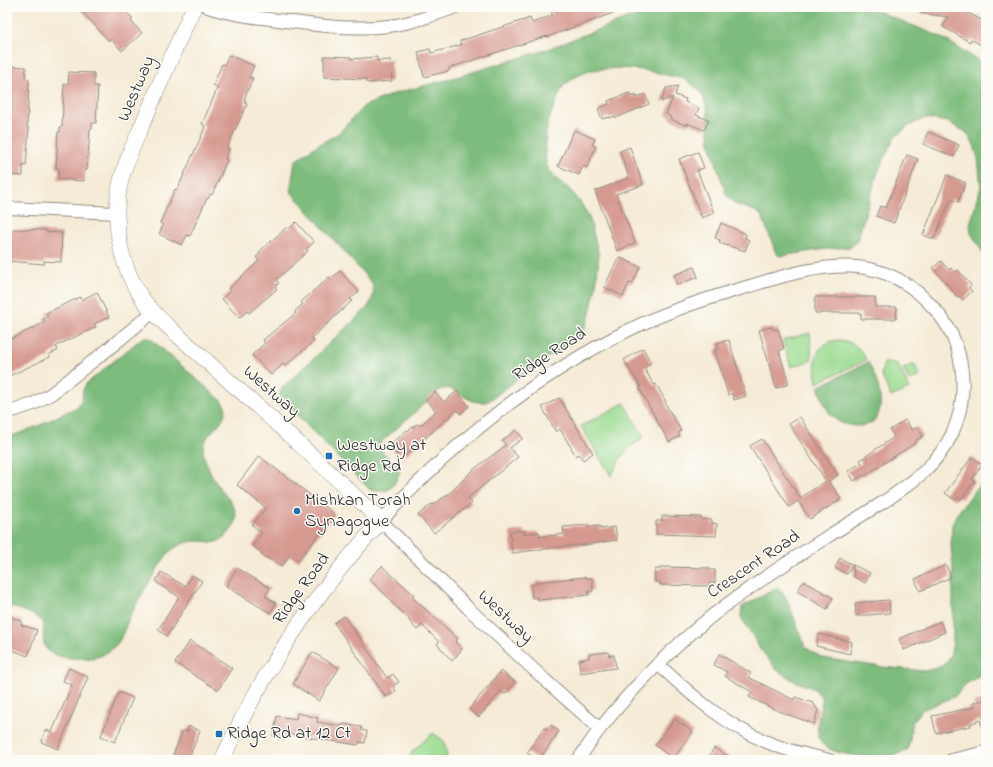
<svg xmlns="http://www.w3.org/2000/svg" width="993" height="767" font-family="'Indie Flower',sans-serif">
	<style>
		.green { fill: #9cdc92; stroke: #64845e }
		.forest { fill: #7dbc7c; stroke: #547454 }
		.building { fill: #d6998f }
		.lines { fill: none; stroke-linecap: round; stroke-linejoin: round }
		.minor-casing { stroke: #908b80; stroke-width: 14 }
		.tertiary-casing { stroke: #908b80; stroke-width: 16 }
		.minor { stroke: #fff; stroke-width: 12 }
		.tertiary { stroke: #fff; stroke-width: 15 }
		.poi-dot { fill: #1f6fb2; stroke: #fdfcf7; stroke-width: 1.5 }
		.labels { text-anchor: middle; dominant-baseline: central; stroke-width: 3; stroke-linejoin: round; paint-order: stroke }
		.street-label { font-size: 18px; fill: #2b2b2b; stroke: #fdfcf7 }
		.poi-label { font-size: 18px; fill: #2b2b2b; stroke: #fdfcf7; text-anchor: start }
	</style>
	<rect width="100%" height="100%" fill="#fdfcf7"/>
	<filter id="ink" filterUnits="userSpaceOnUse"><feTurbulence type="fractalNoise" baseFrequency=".025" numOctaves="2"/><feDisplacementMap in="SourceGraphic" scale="8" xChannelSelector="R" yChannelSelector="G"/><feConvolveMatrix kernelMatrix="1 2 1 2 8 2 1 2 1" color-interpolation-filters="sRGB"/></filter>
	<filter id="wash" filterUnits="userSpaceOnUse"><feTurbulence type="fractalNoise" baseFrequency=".012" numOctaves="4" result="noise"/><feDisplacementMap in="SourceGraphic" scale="16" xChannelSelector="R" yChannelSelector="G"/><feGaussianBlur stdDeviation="0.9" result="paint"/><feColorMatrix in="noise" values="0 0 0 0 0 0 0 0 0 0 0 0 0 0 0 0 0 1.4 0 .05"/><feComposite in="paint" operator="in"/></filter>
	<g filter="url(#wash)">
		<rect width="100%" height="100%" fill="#f5ebd6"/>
		<g class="green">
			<path d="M810,333l2,27 -21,7 -8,-27z"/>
			<path d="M840,340c12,2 22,8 26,20l-49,23c-4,-20 -3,-42 23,-43z"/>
			<path d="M889,362l9,2 11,25 -18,8 -10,-23 3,-11z"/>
			<path d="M914,364l6,12 -11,5 -6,-12z"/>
			<path d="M624,403l20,34 -16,12 -8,10 -9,17 -30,-50z"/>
			<path d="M433,733l11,8 3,16 -6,3h-33l5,-9z"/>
		</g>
		<g class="forest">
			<path d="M658,7h201l18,4 64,26 45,28v193l-15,-25 -1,-9 11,-37 -3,-29 -4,-13 -8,-13 -19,-10 -22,-4 -18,9 -13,11 -16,34 -21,69 -6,6 -25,2 -46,7 -4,-3 -14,-37 -5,-4 -22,-8 -9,-9 -16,-52 -3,-36 -7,-17 -16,-11 -40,-9 -24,-2 -28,2 -17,7 -12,9 -13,30 -4,18 -1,16 1,15 9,13 13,10 11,12 10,17 10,38 -3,32 -8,34 -4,10 -7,9 -34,20 -54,41c-23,7 -32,-19 -49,-11l-60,53c0,10 7,12 13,19 3,3 5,6 7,9 -6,17 -11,24 -30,19l-87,-89 -4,-6 4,-8 84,-79c6,-9 8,-15 5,-25l-80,-90 -1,-7 4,-25 18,-13 26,-15 25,-27 32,-13 50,-13 93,-28z"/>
			<path d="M145,337l5,1 74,65 2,7c-1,3 -2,6 -3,8 -5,10 -19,18 -20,30 -1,9 9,28 14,36 6,11 20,20 19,34 0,9 -12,22 -20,24 -5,1 -11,-1 -15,-1 -13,-1 -28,5 -35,15 -12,18 -25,38 -34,57 -5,9 -8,19 -13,28 -6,9 -17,16 -27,17 -14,1 -45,2 -48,-15 -2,-8 2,-17 -4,-23 -8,-8 -23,-11 -33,-15v-167l31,-12 39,-19 5,-8 1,-9 3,-6 55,-45z"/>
			<path d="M868,362c11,18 25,64 -10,64 -9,0 -16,-2 -23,-7 -9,-7 -13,-22 -17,-32z"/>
			<path d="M986,481v184l-9,13 -11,6 -12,13 -32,13 -10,13 -2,17 -3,10c-5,2 -10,5 -14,6 -16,2 -67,1 -73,-16 -6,-14 1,-28 2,-42l-7,-9 -21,-8 -18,-12 -17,-22 -18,-30 1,-10 36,-20 9,12 18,48 17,11 60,9 43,4 17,-5 8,-9 3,-14v-76l-2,-20 1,-22 4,-10 25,-32z"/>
		</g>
		<g id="blocks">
			<g class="building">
				<path d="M78,7h44l11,12 -2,2 11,12 -20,18 -11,-12 -2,2z"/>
				<path d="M563,7l64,1 -80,29v-1l-98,32v3l-25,6 -6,-25 12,-3 1,4 30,-8 -1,-4 70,-23 2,5 21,-8 -2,-3z"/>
				<path d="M921,7h35l30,15v26l-15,-9 -1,3 -27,-15 5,-10 -28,-4z"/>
				<path d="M229,55l25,11 -5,11 4,1 -9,21 2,1 -2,3 3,1 -20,44 2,1 -4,10 2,1 -15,35 -2,-1 -2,5 -1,-1 -17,38 -3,-1 -5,10 -23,-11 4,-9 -3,-2 15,-34 2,1 24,-53 4,-11 -3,-2 16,-37 -5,-2 9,-21 2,1z"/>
				<path d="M324,56l27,1v2l26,-2v4l14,-1 1,21 -25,2 -1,-4 -42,-2z"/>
				<path d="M7,66l19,1 -1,12 4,1 -2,48h2l-3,38 -3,-1v11l-16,-1z"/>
				<path d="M69,72l25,1v13h4l-2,37h-4v6h-2l-3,41h-3v11l-26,-2 1,-10 -3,-1 2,-36h2v-5h2l2,-43h4z"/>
				<path d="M678,86l-3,9 11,4 -1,3 14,6 -3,7 13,5 -5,10 -17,-7 1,3 -18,-7 1,-2 -5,-3 7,-17 -12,5 5,-14z"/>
				<path d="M629,93l2,4 5,-2v3l9,-4 4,10 -33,14 -1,-2 -5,2 -1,-1 -7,2 -4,-10 11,-5 -1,-3z"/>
				<path d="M574,130l21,9 -3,6 4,1 -9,22 -4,-2 -4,9 -21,-9z"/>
				<path d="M928,132l31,13 -5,12 -31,-13z"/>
				<path d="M630,147l13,38 -27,9 19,49 -18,8 -22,-60 34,-13 -9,-27z"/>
				<path d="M698,152l6,16 -7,2 17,43 -12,5 -23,-59z"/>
				<path d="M907,155l11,4 -24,64 -18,-7 4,-10 6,2z"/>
				<path d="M947,175l19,8 -8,19 -7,-3 -17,40 -11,-4z"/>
				<path d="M296,222l18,20 -8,7 2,2 -32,29 3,3 -4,4 2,2 -28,24 -2,-2 -8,7 -17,-19 8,-8 -2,-2 31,-28 -3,-4 4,-3 -1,-2 28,-25 2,2z"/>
				<path d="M721,223l25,11 -1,4 4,2 -4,11 -26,-8 1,-3 -5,-2z"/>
				<path d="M8,229l38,1v2l16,1 -1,29 -17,-1v3l-37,-3z"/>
				<path d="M619,257l21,10 -8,17 -3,-1 -6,13 -19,-9z"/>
				<path d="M941,261l8,9 2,-2 4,4 3,-2 13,15 -2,3 3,3 -9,9 -4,-4 -1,1 -25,-29z"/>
				<path d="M694,267l4,10 -21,8 -3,-10z"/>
				<path d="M340,271l19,21 -9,7 2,2 -36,33 -4,4 2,3 -29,25 -2,-2 -12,11 -19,-20 13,-12 -2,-3 33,-27 -1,-2 8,-7 -2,-2 28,-25 2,2z"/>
				<path d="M97,292l12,25 -15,7 2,3 -40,19 2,4 -10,5 2,2 -43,20v-36l38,-19 -2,-3 5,-3 -2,-3 34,-16 1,3z"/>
				<path d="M815,297h60v10h22l-1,12h-35v-6h-46z"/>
				<path d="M772,327l1,3 5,-1 6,20 -5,2 10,33 -13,4 -17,-58z"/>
				<path d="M729,340l17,56 -12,4 -2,-7 -4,2 -13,-45 3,-1 -1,-6z"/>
				<path d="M643,348l8,15 -7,5 10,17 2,-1 10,18 -1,1 16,28 -3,2 2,3 -11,6 -30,-54 2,-1 -17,-27z"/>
				<path d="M457,391l12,15 -9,8 -3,-4 -51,45 -4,-5 -5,5 -8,-9 18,-16 1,1 9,-7 3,2 16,-15 -10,-11 9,-8 9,10z"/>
				<path d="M559,398l34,55 -10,7 -4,-6 -3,2 -16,-27 -4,3 -14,-25z"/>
				<path d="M800,417l38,58 -9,6 12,18 -31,20 -12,-18 -9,6 -39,-61 12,-7 38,59 26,-17 -37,-57z"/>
				<path d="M905,420l7,10 5,-3 6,9 -9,6 1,1 -51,33 -1,-1 -9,6 -6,-10 14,-8 -2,-3 34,-23 -4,-7z"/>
				<path d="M516,430l7,8 -13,10 8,9 -50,41 4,5 -38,30 -16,-18 14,-11 1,1 17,-12 23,-23 33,-25 -4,-4z"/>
				<path d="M259,456l76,58 -37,47 -8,-6 -8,11 -21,-11 1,-2 -10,-7 10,-13 -10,-8 14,-17 -29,-23z"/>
				<path d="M972,457l10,8 -10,14 3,2 -14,18 -3,-2 -3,3 -10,-7z"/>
				<path d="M662,516l39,1v2l11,1v3l5,1 -1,12 -60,-2v-13h6z"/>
				<path d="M588,525v2l12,-1v3l15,-2 2,13 -40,6 -1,-1 -64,8 -2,-21 14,-2v4l15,-2 1,5 24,-3 -1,-7z"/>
				<path d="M840,558l13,7 -6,9 -12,-6z"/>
				<path d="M853,565l17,8 -5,10 -11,-6z"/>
				<path d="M946,565l5,12 -31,14 -5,-12z"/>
				<path d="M382,566l32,29 -2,2 46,42 -3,3 7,7 -10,12 -15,-17 2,-2 -17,-17 -5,5 -8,-9 1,-1 -21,-20 1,-1 -21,-20z"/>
				<path d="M661,567l48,1v2h6v13h-6v3l-49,-1v-3h-5v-12l1,-1h5z"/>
				<path d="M237,568l33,20 -5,8 11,7 -6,10 -44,-27z"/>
				<path d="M161,572l24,14 7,-11 10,6 -35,55 -9,-6 21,-33 -22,-14 1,-1 -2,-1z"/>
				<path d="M585,577l1,1h6l1,13h-5l1,4 -51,5v-3l-6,1 -1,-13 5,-1v-2z"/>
				<path d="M804,581l29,17 -6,11 -30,-18z"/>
				<path d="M889,600l1,13 -34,3 -1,-13z"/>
				<path d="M7,616l15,5 -1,4 16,5 -9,26 -21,-8z"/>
				<path d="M344,616l43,62 6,-4 6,8 -6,4 3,5 -10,6 -52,-74z"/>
				<path d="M940,621l5,11 -41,18 -5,-11z"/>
				<path d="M819,634l33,8 -2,12 -34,-8z"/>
				<path d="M190,641l42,27 -14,22 -43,-27z"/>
				<path d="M312,652l27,16 -20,33 -26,-17z"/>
				<path d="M608,652l1,4 5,-1 2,13 -36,5 -1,-13 10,-2v-4z"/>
				<path d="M719,654l32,19 -3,4 46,23 1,-3 18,6 5,7 -4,14 -36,-13 -29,-14 3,-5 -27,-16 2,-4 -13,-7z"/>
				<path d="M69,668l19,9 -30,72 -17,-7 5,-12 6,2 20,-47 -9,-4z"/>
				<path d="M501,671l14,11 -10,12 -4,-3 -22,26 -10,-8z"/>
				<path d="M119,692l14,6 -18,44 -14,-6z"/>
				<path d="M986,699v35h-1l-5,-14 -10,4 1,2 -35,7 -4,-17 43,-9 -2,-4z"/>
				<path d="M297,713l21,5 -1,4 25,4 1,-2 19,3 -1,3 6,1 -2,12 -6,-1 -1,3 -70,-11v4l-15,-2 4,-20 19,3z"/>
				<path d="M675,719l18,13 -20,27 -18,-14z"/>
				<path d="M550,725l9,6 -20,29h-1l-11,-7 17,-25 3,1z"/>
				<path d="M189,726l11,5 -12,29h-17l12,-30 4,2z"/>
				<path d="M714,748l21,12h-28z"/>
			</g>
		</g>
	</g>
	<g filter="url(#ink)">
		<use href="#blocks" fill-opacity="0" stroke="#908b80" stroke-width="1"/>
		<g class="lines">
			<g class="minor-casing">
				<g id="minor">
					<path d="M208,7c25,8 52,11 78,14 34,5 68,9 103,5 23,-3 45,-11 67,-19"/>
					<path d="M7,208l110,5"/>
					<path d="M7,413l26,-9 18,-10 56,-44 46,-38"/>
					<path d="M658,664c33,31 67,61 109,78 20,9 41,13 62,18"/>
					<path d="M578,760c7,-10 14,-21 22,-31 33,-42 72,-81 113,-114 37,-29 78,-55 117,-80 18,-11 37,-23 55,-34 28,-19 52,-36 67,-67 18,-39 13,-88 -14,-121 -54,-66 -117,-49 -188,-27 -41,12 -83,25 -121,44 -94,46 -177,114 -248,191l87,87 77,72 55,49"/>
					<path d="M952,760l34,-8"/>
				</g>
			</g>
			<g class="tertiary-casing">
				<path id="tertiary" d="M194,7c-17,36 -32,72 -48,109 -11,26 -25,53 -28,81 -4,34 4,70 22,98 9,14 21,25 33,36 19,17 38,34 57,51 52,45 102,92 151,139 -65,71 -119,151 -159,239"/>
			</g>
			<use href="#minor" class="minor"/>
			<use href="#tertiary" class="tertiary"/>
		</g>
	</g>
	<g class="poi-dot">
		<rect x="325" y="452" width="8" height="8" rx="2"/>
		<circle cx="297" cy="511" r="4"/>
		<rect x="215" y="730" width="8" height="8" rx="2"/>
	</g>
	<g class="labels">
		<g class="street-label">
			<text transform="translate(137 89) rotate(-67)">Westway</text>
			<text transform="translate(550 355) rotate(-33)">Ridge Road</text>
			<text transform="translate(271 392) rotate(41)">Westway</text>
			<text transform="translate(754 565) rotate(-34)">Crescent Road</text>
			<text transform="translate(302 589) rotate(-54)">Ridge Road</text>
			<text transform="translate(505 617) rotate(43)">Westway</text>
		</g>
		<g class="poi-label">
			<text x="337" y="446">Westway at<tspan x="337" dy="21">Ridge Rd</tspan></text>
			<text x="305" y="501">Mishkan Torah<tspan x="305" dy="21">Synagogue</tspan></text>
			<text x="227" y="734">Ridge Rd at 12 Ct</text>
		</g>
	</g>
	<rect width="993" height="767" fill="none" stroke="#fdfcf7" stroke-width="24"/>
</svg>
